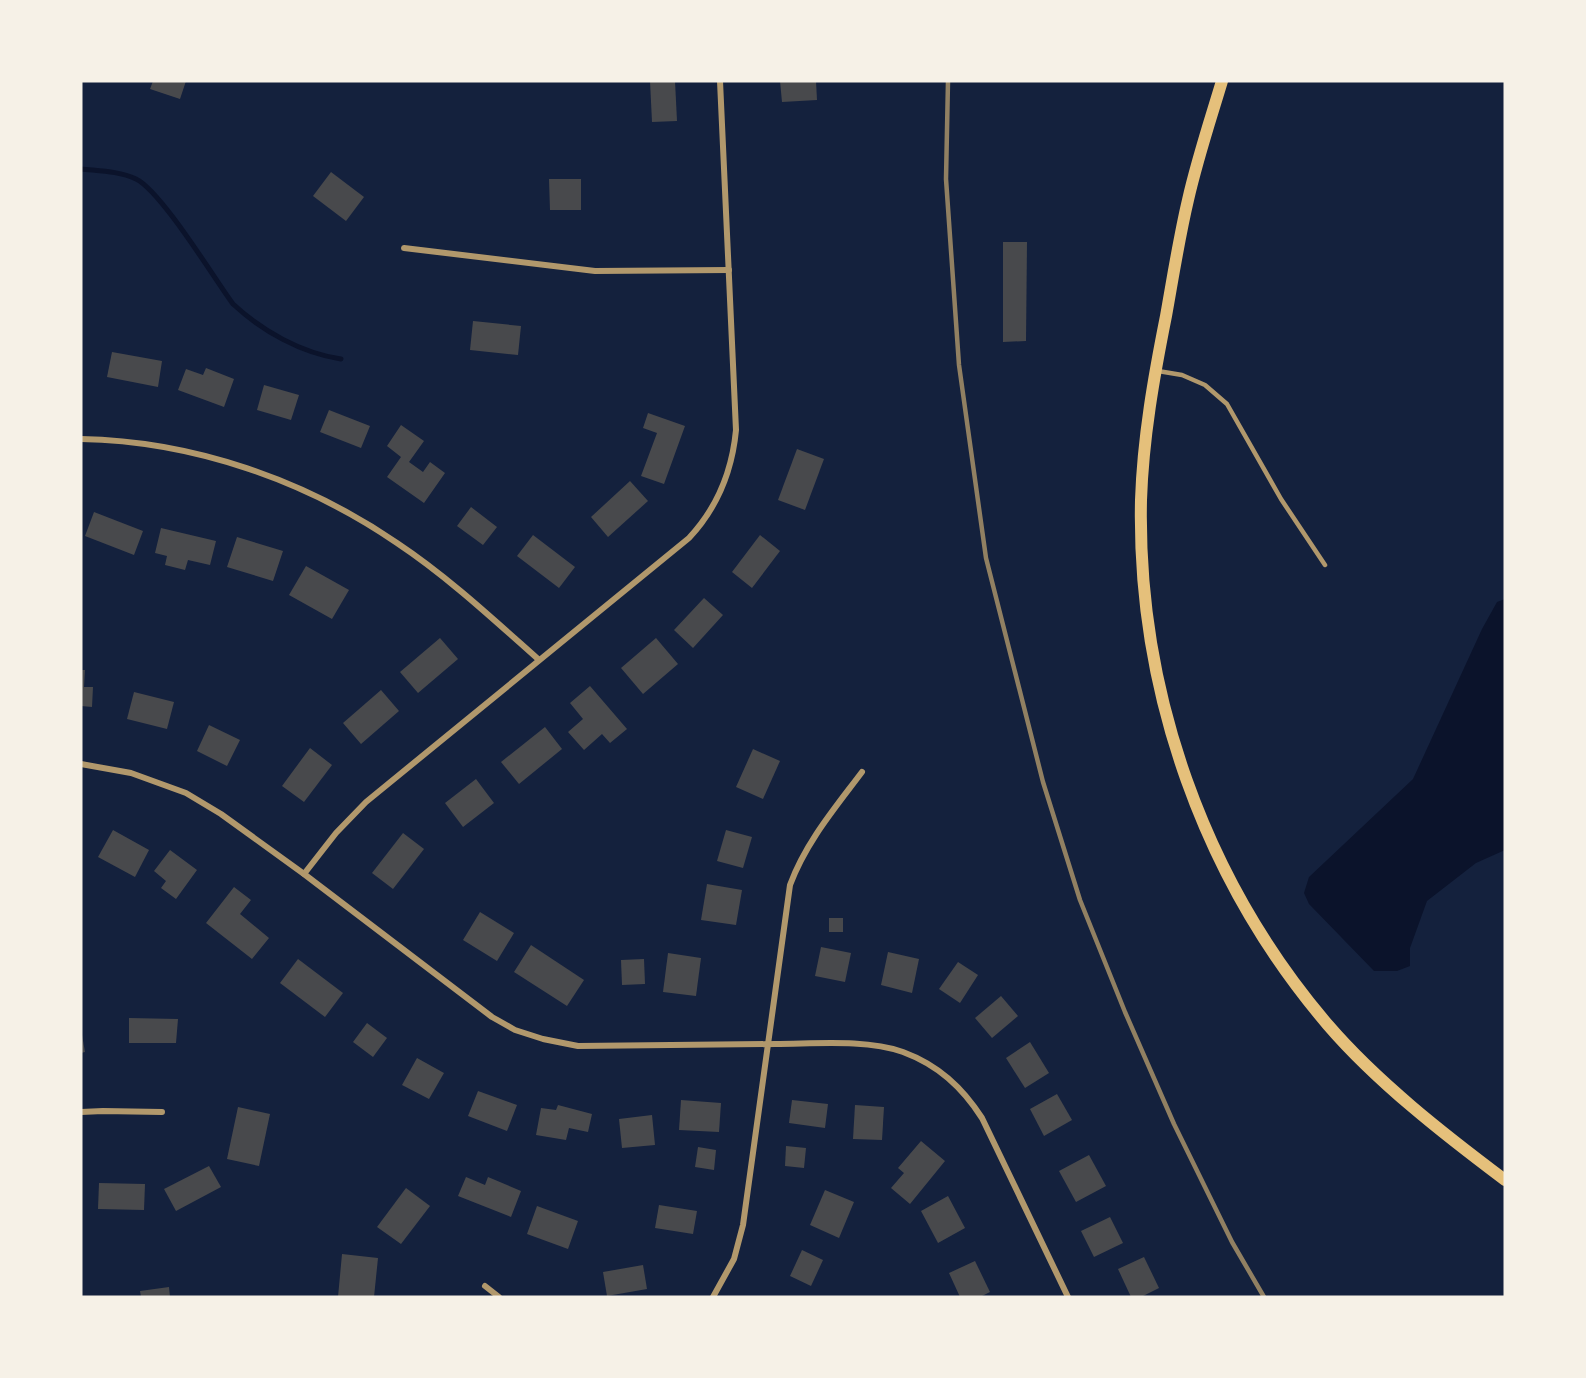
<svg xmlns="http://www.w3.org/2000/svg" width="1586" height="1378" font-family="Jost,sans-serif">
	<style>
		.water { fill: #0b132b }
		.lines { fill: none; stroke-linecap: round; stroke-linejoin: round }
		.stream { stroke: #0b132b; stroke-width: 5 }
		.building { fill: #48494c }
		.service { stroke: #b1986c; stroke-width: 4.5 }
		.minor { stroke: #b1986c; stroke-width: 6 }
		.secondary { stroke: #e5c07b; stroke-width: 12 }
		.rail { stroke: #918062; stroke-width: 4.5 }
	</style>
	<rect width="100%" height="100%" fill="#14213d"/>
	<path class="water" d="M1505,599v251l-29,13 -49,38 -17,47v18l-13,5h-23l-65,-67 -5,-11 5,-16 104,-98 69,-150 15,-27z"/>
	<g class="lines">
		<path class="stream" d="M81,169c18,2 38,2 55,10 25,12 78,99 97,125 29,27 68,49 108,55"/>
	</g>
	<g class="building">
		<path d="M153,81h33l-6,18 -30,-10z"/>
		<path d="M650,81h25l2,40 -25,1z"/>
		<path d="M780,81h36l1,19 -35,2z"/>
		<path d="M331,172l33,25 -18,24 -33,-25z"/>
		<path d="M549,179h32v31h-31z"/>
		<path d="M1003,242h24l-1,99 -23,1z"/>
		<path d="M473,321l48,5 -3,29 -48,-5z"/>
		<path d="M112,352l50,9 -4,26 -51,-10z"/>
		<path d="M206,368l28,11 -10,28 -46,-17 8,-21 17,6z"/>
		<path d="M264,385l35,10 -8,25 -34,-10z"/>
		<path d="M329,410l41,16 -9,22 -41,-16z"/>
		<path d="M648,413l37,13 -21,58 -23,-8 16,-43 -14,-5z"/>
		<path d="M401,425l23,16 -15,21 14,10 7,-10 15,11 -21,30 -37,-26 14,-20 -14,-11z"/>
		<path d="M797,449l27,10 -19,51 -27,-10z"/>
		<path d="M630,481l18,20 -40,36 -17,-20z"/>
		<path d="M471,507l26,20 -14,18 -26,-19z"/>
		<path d="M94,512l49,19 -9,24 -49,-19z"/>
		<path d="M161,528l55,13 -6,24 -22,-5 -3,10 -20,-5 2,-9 -12,-3z"/>
		<path d="M533,535l42,32 -16,21 -42,-32z"/>
		<path d="M760,535l20,16 -28,37 -20,-16z"/>
		<path d="M237,537l46,14 -10,30 -46,-14z"/>
		<path d="M306,566l43,24 -17,29 -43,-24z"/>
		<path d="M704,598l19,17 -30,33 -19,-18z"/>
		<path d="M440,638l18,21 -40,34 -18,-21z"/>
		<path d="M656,638l22,26 -35,30 -22,-26z"/>
		<path d="M81,670h4l-1,17h9l-1,20 -11,-1z"/>
		<path d="M590,686l37,43 -17,14 -8,-9 -18,16 -16,-18 15,-13 -13,-16z"/>
		<path d="M381,690l18,21 -38,33 -18,-21z"/>
		<path d="M134,692l40,10 -7,27 -40,-10z"/>
		<path d="M209,725l31,15 -13,26 -30,-15z"/>
		<path d="M545,727l17,22 -43,35 -18,-22z"/>
		<path d="M310,748l22,17 -28,37 -22,-16z"/>
		<path d="M753,749l27,12 -17,38 -27,-12z"/>
		<path d="M476,779l18,24 -31,24 -18,-24z"/>
		<path d="M113,830l36,20 -14,27 -37,-20z"/>
		<path d="M726,830l26,7 -9,31 -26,-7z"/>
		<path d="M403,833l21,16 -31,40 -21,-16z"/>
		<path d="M170,850l27,20 -21,29 -15,-11 5,-7 -12,-10z"/>
		<path d="M707,884l35,6 -6,35 -35,-5z"/>
		<path d="M234,887l17,13 -11,14 29,24 -17,21 -46,-36z"/>
		<path d="M480,912l34,21 -17,28 -34,-21z"/>
		<rect x="829" y="918" width="14" height="14"/>
		<path d="M531,945l53,35 -17,26 -53,-34z"/>
		<path d="M821,947l30,6 -6,29 -30,-6z"/>
		<path d="M888,952l31,7 -7,34 -31,-8z"/>
		<path d="M668,953l33,5 -5,38 -33,-4z"/>
		<path d="M298,959l45,34 -18,24 -45,-34z"/>
		<path d="M644,959l1,25 -23,1 -1,-25z"/>
		<path d="M958,962l20,13 -18,28 -21,-14z"/>
		<path d="M1001,996l17,20 -26,22 -17,-20z"/>
		<path d="M129,1018l49,1 -2,24h-47z"/>
		<path d="M367,1023l20,15 -14,19 -20,-15z"/>
		<path d="M82,1035l3,17 -4,1v-17z"/>
		<path d="M1030,1042l19,31 -24,15 -19,-30z"/>
		<path d="M417,1058l27,15 -15,26 -27,-14z"/>
		<path d="M478,1091l39,14 -10,26 -39,-15z"/>
		<path d="M1057,1094l15,26 -28,16 -14,-27z"/>
		<path d="M681,1100l40,3 -2,29 -40,-2z"/>
		<path d="M792,1100l36,4 -3,24 -36,-5z"/>
		<path d="M558,1105l34,9 -4,18 -19,-4 -3,12 -30,-5 5,-27 15,2z"/>
		<path d="M855,1105l29,2 -2,33 -29,-1z"/>
		<path d="M238,1107l32,7 -11,52 -32,-7z"/>
		<path d="M652,1115l3,30 -33,3 -3,-29z"/>
		<path d="M921,1141l24,20 -35,43 -19,-16 13,-15 -6,-5z"/>
		<path d="M786,1146l20,2 -2,20 -19,-2z"/>
		<path d="M698,1147l18,3 -2,20 -19,-3z"/>
		<path d="M1089,1155l17,31 -30,16 -17,-31z"/>
		<path d="M209,1166l12,21 -45,24 -12,-22z"/>
		<path d="M466,1177l19,8 3,-8 33,14 -10,26 -53,-21z"/>
		<path d="M99,1183l46,1 -1,26 -46,-1z"/>
		<path d="M406,1188l24,18 -29,38 -24,-17z"/>
		<path d="M825,1190l29,12 -15,36 -29,-13z"/>
		<path d="M948,1196l17,32 -27,15 -17,-32z"/>
		<path d="M659,1205l38,6 -4,23 -38,-6z"/>
		<path d="M537,1206l41,15 -10,28 -41,-15z"/>
		<path d="M1110,1217l13,26 -29,14 -13,-26z"/>
		<path d="M802,1250l21,10 -12,26 -21,-10z"/>
		<path d="M342,1254l36,4 -4,39h-36z"/>
		<path d="M1144,1257l15,31 -18,9h-10l-13,-28z"/>
		<path d="M975,1261l15,31 -10,5h-20l-11,-24z"/>
		<path d="M643,1265l4,24 -40,7 -4,-24z"/>
		<path d="M169,1287l1,10h-29l-1,-6z"/>
	</g>
	<g class="lines">
		<path class="service" d="M1158,371l24,4 23,10 22,19 54,95 44,66"/>
		<g class="minor">
			<path d="M404,248l191,23 134,-1"/>
			<path d="M81,439c112,2 224,41 316,104 51,34 96,76 141,116"/>
			<path d="M81,764l50,9 55,20 35,21 83,60 188,143 23,13 28,9 35,7c65,-1 131,-1 197,-2 40,0 90,-5 128,8 35,13 59,35 79,66l86,179"/>
			<path d="M304,874l32,-41 30,-31 323,-264c29,-31 43,-66 47,-108l-16,-349"/>
			<path d="M81,1112l22,-1 59,1"/>
			<path d="M485,1286l14,11"/>
			<path d="M713,1297l21,-38 9,-34 47,-340c16,-43 45,-77 72,-113"/>
		</g>
		<path class="secondary" d="M1222,81c-12,40 -25,79 -34,119 -9,38 -15,77 -22,116 -12,60 -23,122 -25,184 -4,191 63,380 187,525 49,57 117,110 177,155"/>
		<path class="rail" d="M948,81l-2,98 13,186 27,193 57,224 37,118 45,112 49,112 58,118 32,55"/>
	</g>
	<rect width="1586" height="1378" fill="none" stroke="#f6f1e7" stroke-width="165"/>
</svg>
